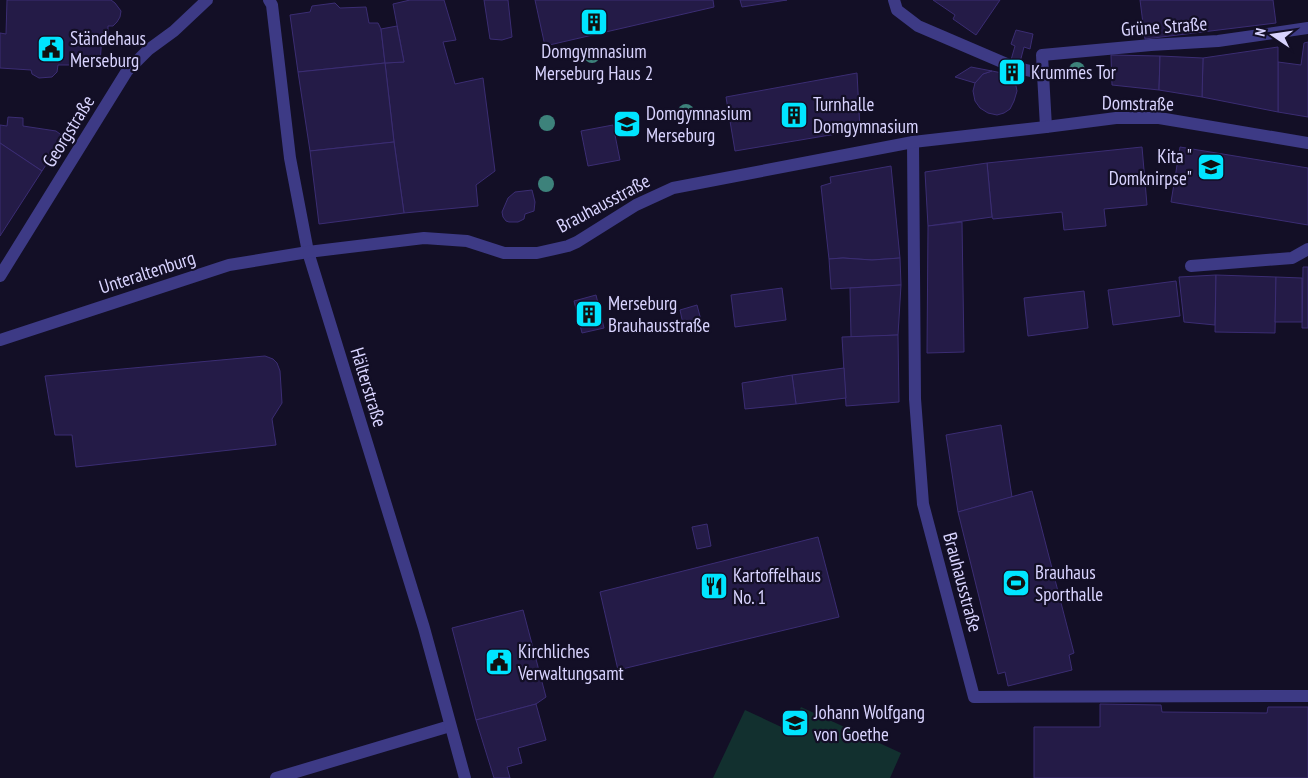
<svg xmlns="http://www.w3.org/2000/svg" width="1308" height="778" font-family="'PT Sans Narrow',sans-serif">
	<style>
		.green { fill: #12302f }
		.building { fill: #241b47; stroke: #3b2d73 }
		.lines { fill: none; stroke-linecap: round; stroke-linejoin: round }
		.service { stroke: #3d3a85; stroke-width: 12 }
		.minor { stroke: #3d3a85; stroke-width: 12 }
		.tree { fill: #3d827b }
		.labels { text-anchor: middle; dominant-baseline: central; stroke-width: 4.5; stroke-linejoin: round; paint-order: stroke }
		.street-label { font-size: 19px; fill: #d9d4ff; stroke: #130f26 }
		.poi-label { font-size: 19px; fill: #d9d4ff; stroke: #130f26; text-anchor: start }
	</style>
	<rect width="100%" height="100%" fill="#130f26"/>
	<path class="green" d="M801,707l100,46 -11,25h-177l32,-68 45,21z"/>
	<g class="building">
		<path d="M7,0h104l4,3 6,8 -1,6 -3,5 -4,4h-5v8l-6,-1 -2,32h-42l-1,7 -5,5 -13,1 -7,-4 -1,-4 -31,-2v-35l6,1z"/>
		<path d="M410,0h34l12,40 -13,2 12,42 28,-6 12,93 -19,14 2,21 -74,7 -10,-71 -9,-79 19,-1 -11,-58z"/>
		<path d="M484,0h24l4,37 -10,3 -12,-1z"/>
		<path d="M535,0h178l1,7 -169,39z"/>
		<path d="M740,0h47l-45,7z"/>
		<path d="M933,0h67l-24,35 -23,-16 2,-4z"/>
		<path d="M1140,0h133l3,23 -131,16z"/>
		<path d="M335,3l5,5 26,-1 3,16h9l3,6 4,34 -87,9 -8,-57 20,-3 2,-6z"/>
		<path d="M397,26l7,36 -19,1 -4,-34z"/>
		<path d="M1016,30l17,4 -3,15 -6,-2 -9,34 2,10 -3,10 -4,8 -6,4 -7,2 -9,-2 -8,-5 -5,-7 -2,-10 2,-8 8,-9 9,-3 15,3 8,-28 -4,-2z"/>
		<path d="M1308,42v75l-30,-5v-50l23,3 3,-22z"/>
		<path d="M1278,47v65l-76,-15 1,-39z"/>
		<path d="M1111,55l49,1 -1,34 -47,-5z"/>
		<path d="M1160,56l43,2 -1,39 -43,-7z"/>
		<path d="M385,63l9,79 -84,9 -12,-79z"/>
		<path d="M971,67l21,4 -9,3 -8,9 -20,-6z"/>
		<path d="M857,73l3,57 -125,21 -9,-54z"/>
		<path d="M8,117l15,1v8l33,5 8,6 -22,34 -42,-28v-18l7,1z"/>
		<path d="M613,125l7,35 -32,6 -7,-35z"/>
		<path d="M394,142l10,71 -85,11 -9,-73z"/>
		<path d="M0,143l42,28 -42,65z"/>
		<path d="M1142,147l5,58 -43,4 2,17 -42,4 -2,-18 -69,7 -1,-2 -5,-54z"/>
		<path d="M1180,147l128,21v57l-137,-23z"/>
		<path d="M987,163l5,54 -64,9 -3,-54z"/>
		<path d="M891,166l9,92 -28,2 -29,-2 -14,1 -8,-73 10,-3 -1,-6z"/>
		<path d="M532,190l3,12 -1,9 -9,3 -1,5 -6,3h-9l-3,-1 -3,-4 -1,-5 6,-14 7,-6z"/>
		<path d="M962,222l2,130 -37,1 1,-127z"/>
		<path d="M843,258l29,2 28,-2 1,27 -70,4 -2,-30z"/>
		<path d="M1303,267h5v61h-6z"/>
		<path d="M1216,275l-1,50 -31,-3 -5,-45z"/>
		<path d="M1216,275l60,2 -1,56 -60,-1z"/>
		<path d="M1276,277l26,1v44h-27z"/>
		<path d="M1176,281l4,35 -67,9 -5,-35z"/>
		<path d="M901,285l-3,50 -47,2 -1,-49z"/>
		<path d="M782,288l4,32 -51,7 -4,-32z"/>
		<path d="M1084,291l4,37 -60,8 -4,-38z"/>
		<path d="M596,295l8,33 -22,5 -8,-32z"/>
		<path d="M697,305l4,15 -18,4 -3,-14z"/>
		<path d="M898,335l1,67 -53,4 -4,-69z"/>
		<path d="M265,356l8,3 4,4 3,8 2,32 -10,16 4,26 -200,22 -4,-32h-17l-10,-59z"/>
		<path d="M844,368l2,30 -50,6 -4,-29z"/>
		<path d="M792,375l4,29 -51,5 -3,-26z"/>
		<path d="M1001,425l11,72 -54,15 -12,-77z"/>
		<path d="M1032,491l42,162 -5,2 3,15 -64,16 -3,-14 -7,2 -40,-162z"/>
		<path d="M707,524l4,22 -14,3 -5,-22z"/>
		<path d="M818,537l21,80 -221,53 -18,-78z"/>
		<path d="M523,610l23,87 -10,7 -60,16 -24,-92z"/>
		<path d="M536,704l10,36 -28,8 4,15 -15,4 3,11h-16l-18,-58z"/>
		<path d="M1100,704l61,1 1,7 105,1 1,-6h40v71h-274v-51h66z"/>
	</g>
	<g class="lines">
		<g class="service">
			<path d="M1191,266l101,-8 16,-9"/>
			<path d="M276,778l174,-52"/>
		</g>
		<g class="minor">
			<path d="M269,0l3,5 18,153 18,94 116,376 41,150"/>
			<path d="M894,0l3,10 21,16 91,39"/>
			<path d="M1018,68l25,6 3,53"/>
			<path d="M1043,74l-1,-19 109,-10 67,-4 90,-13"/>
			<path d="M913,142l2,257 8,105 51,193 334,-1"/>
			<path d="M0,276l127,-205 21,-21 26,-19 33,-31"/>
			<path d="M0,340l229,-75 79,-13 116,-14 43,3 37,12h33l31,-7 9,-4 59,-37 37,-17 240,-46 133,-15 70,-9h43l149,25"/>
		</g>
	</g>
	<g class="tree">
		<circle cx="592" cy="55" r="8"/>
		<circle cx="1077" cy="70" r="8"/>
		<circle cx="686" cy="112" r="8"/>
		<circle cx="547" cy="123" r="8"/>
		<circle cx="546" cy="184" r="8"/>
	</g>
	<defs>
		<g id="building-square" transform="scale(1.4375)"><rect x="-9" y="-9" width="18" height="18" rx="4" fill="#00e5ff" stroke="#130f26"/><path d="M-4-6H4V6H1V3H-1V6H-4ZM-2.5-4.3h1.7v1.8h-1.7ZM.8-4.3h1.7v1.8H.8ZM-2.5-1h1.7V.8h-1.7ZM.8-1h1.7V.8H.8Z" fill="#111"/></g>
		<g id="civic-square" transform="scale(1.4375)"><rect x="-9" y="-9" width="18" height="18" rx="4" fill="#00e5ff" stroke="#130f26"/><path d="M-.6-6.5H3V-4.5H.6V-3L4-1V1h2V6H-6V1h2V-1L-.6-3ZM-1.2 2.5V6h2.4V2.5Z" fill="#111"/></g>
		<g id="school-square" transform="scale(1.4375)"><rect x="-9" y="-9" width="18" height="18" rx="4" fill="#00e5ff" stroke="#130f26"/><path d="M0-5L7-2L0 1L-7-2ZM-4 1L0 2.5L4 1V4Q0 6-4 4Z" fill="#111"/></g>
		<g id="stadium-square" transform="scale(1.4375)"><rect x="-9" y="-9" width="18" height="18" rx="4" fill="#00e5ff" stroke="#130f26"/><path d="M0-5a6.5 5 0 1 0 0 10a6.5 5 0 1 0 0-10ZM-3.5-1.8h7v3.6h-7Z" fill="#111"/></g>
		<g id="restaurant-square" transform="scale(1.4375)"><rect x="-9" y="-9" width="18" height="18" rx="4" fill="#00e5ff" stroke="#130f26"/><path d="M-5-6h1v4h1v-4h1v4h1v-4h1v5L-1.5 .5V6h-2V.5L-5-1ZM5-6V6H3V1.5H1.5Q1.5-4 5-6Z" fill="#111"/></g>
	</defs>
	<g fill-rule="evenodd">
		<use href="#building-square" x="594" y="22"/>
		<use href="#civic-square" x="51" y="49"/>
		<use href="#building-square" x="1012" y="72"/>
		<use href="#building-square" x="794" y="115"/>
		<use href="#school-square" x="627" y="124"/>
		<use href="#school-square" x="1211" y="167"/>
		<use href="#building-square" x="589" y="314"/>
		<use href="#stadium-square" x="1016" y="583"/>
		<use href="#restaurant-square" x="714" y="586"/>
		<use href="#civic-square" x="499" y="662"/>
		<use href="#school-square" x="795" y="723"/>
	</g>
	<g class="labels">
		<g class="street-label">
			<text transform="translate(1164 26) rotate(-4)">Grüne Straße</text>
			<text transform="translate(1138 103) rotate(1)">Domstraße</text>
			<text transform="translate(68 131) rotate(-58)">Georgstraße</text>
			<text transform="translate(603 203) rotate(-28)">Brauhausstraße</text>
			<text transform="translate(147 272) rotate(-18)">Unteraltenburg</text>
			<text transform="translate(369 387) rotate(73)">Hälterstraße</text>
			<text transform="translate(963 582) rotate(75)">Brauhausstraße</text>
		</g>
		<g class="poi-label">
			<text x="70" y="38">Ständehaus<tspan x="70" dy="22">Merseburg</tspan></text>
			<text x="594" y="51" text-anchor="middle">Domgymnasium<tspan x="594" dy="22">Merseburg Haus 2</tspan></text>
			<text x="1031" y="72">Krummes Tor</text>
			<text x="813" y="104">Turnhalle<tspan x="813" dy="22">Domgymnasium</tspan></text>
			<text x="646" y="113">Domgymnasium<tspan x="646" dy="22">Merseburg</tspan></text>
			<text x="1192" y="156" text-anchor="end">Kita "<tspan x="1192" dy="22">Domknirpse"</tspan></text>
			<text x="608" y="303">Merseburg<tspan x="608" dy="22">Brauhausstraße</tspan></text>
			<text x="1035" y="572">Brauhaus<tspan x="1035" dy="22">Sporthalle</tspan></text>
			<text x="733" y="575">Kartoffelhaus<tspan x="733" dy="22">No. 1</tspan></text>
			<text x="518" y="651">Kirchliches<tspan x="518" dy="22">Verwaltungsamt</tspan></text>
			<text x="814" y="712">Johann Wolfgang<tspan x="814" dy="22">von Goethe</tspan></text>
		</g>
	</g>
	<g transform="translate(1273 35) rotate(283)" stroke="#130f26" stroke-width="4" paint-order="stroke">
	<path d="M0-4L9 19L0 12L-9 19Z" fill="#d9d4ff"/>
	<text y="-8" font-size="14" font-weight="bold" text-anchor="middle" fill="#d9d4ff">N</text>
	</g>
</svg>
